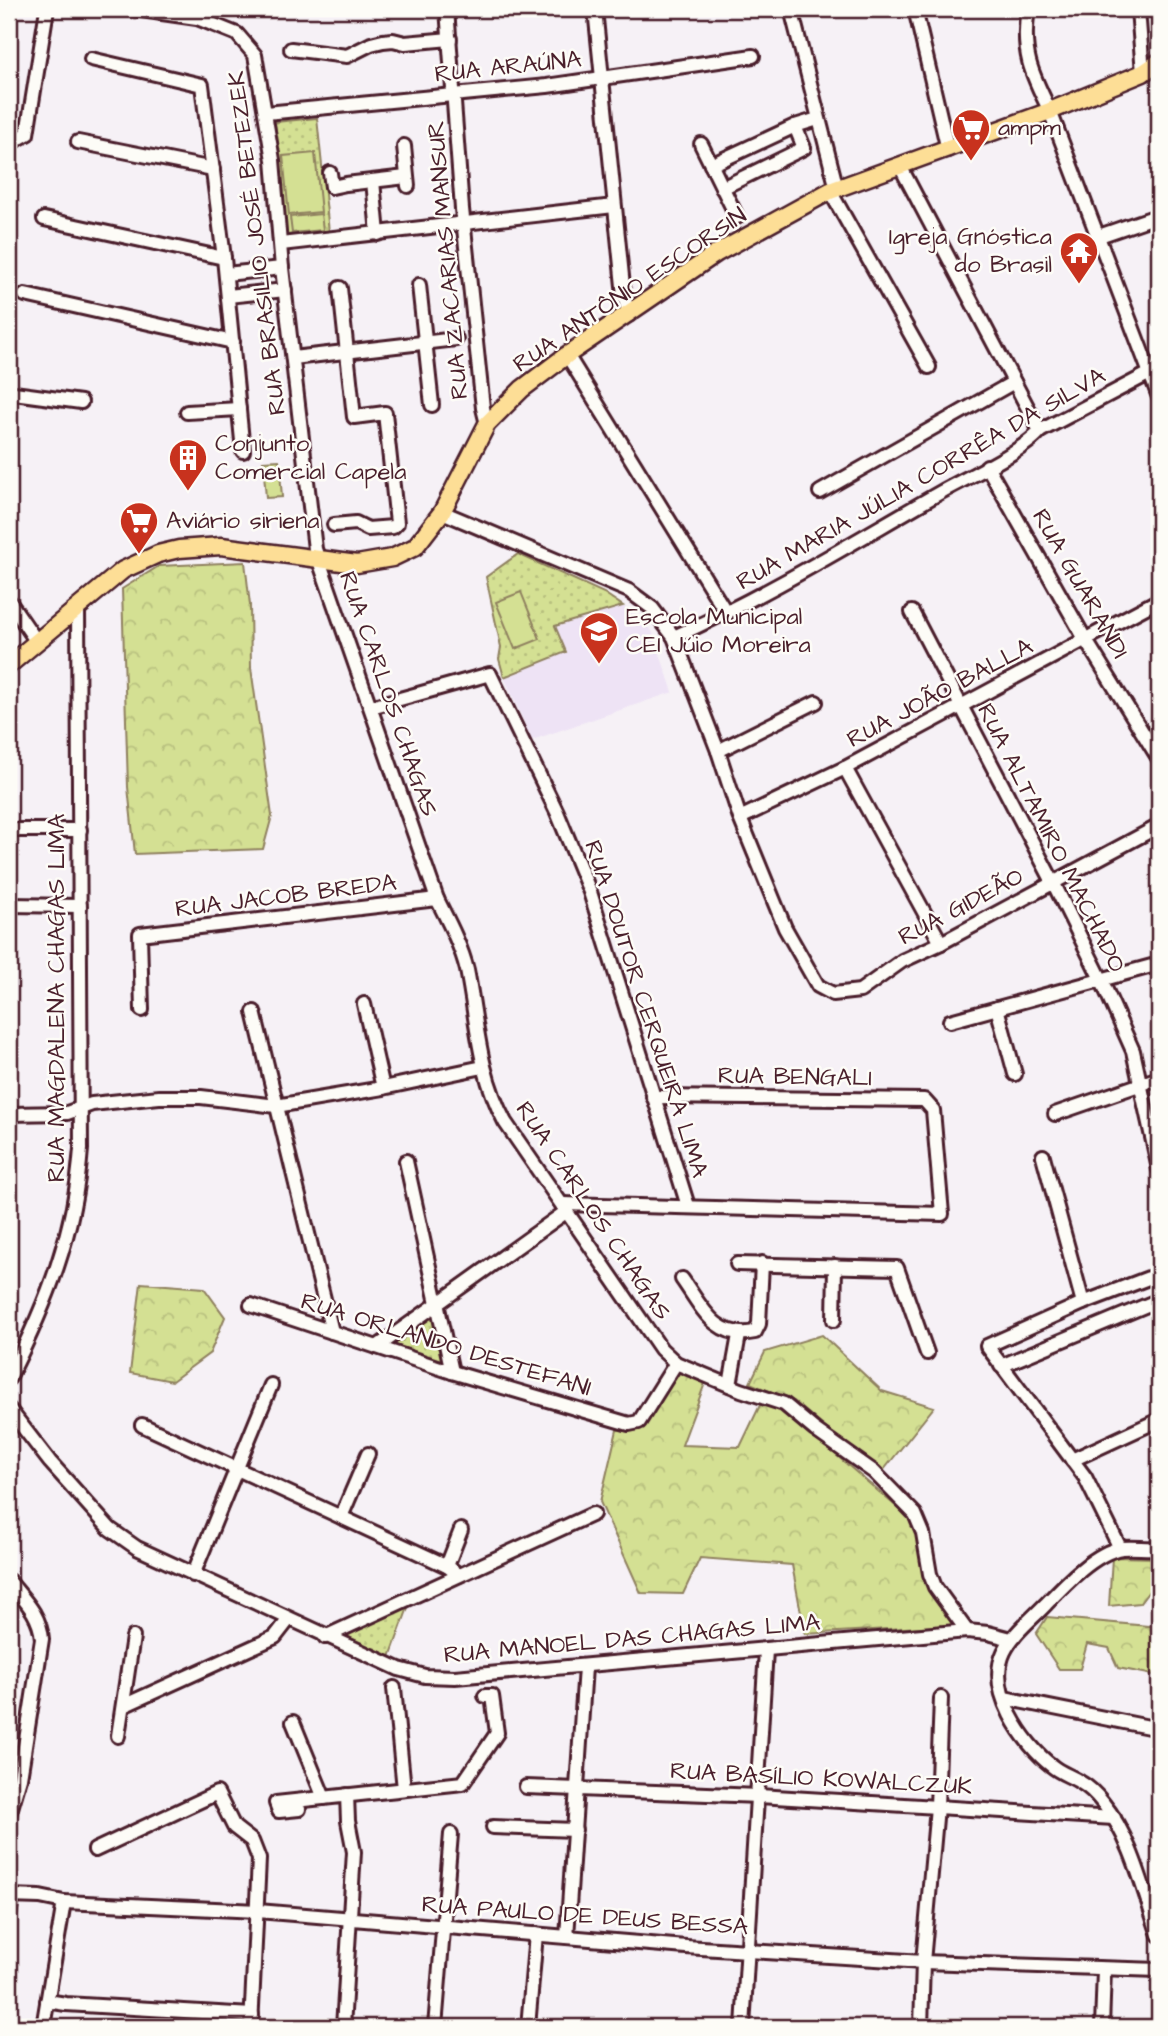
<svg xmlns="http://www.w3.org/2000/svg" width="1168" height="2036" font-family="'Architects Daughter',sans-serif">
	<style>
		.built { fill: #eee3f5 }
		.green { fill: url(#green-dots); stroke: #8f805f; stroke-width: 2 }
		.forest { fill: url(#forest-crowns); stroke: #8f805f; stroke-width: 2 }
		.pitch { fill: #d4e093; stroke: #8f805f; stroke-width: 2 }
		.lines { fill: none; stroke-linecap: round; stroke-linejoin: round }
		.minor-casing { stroke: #4a1f2b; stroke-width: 18 }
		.major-casing { stroke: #4a1f2b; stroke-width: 21 }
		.minor { stroke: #fdfcf7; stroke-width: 12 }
		.major { stroke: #fdde96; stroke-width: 16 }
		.labels { text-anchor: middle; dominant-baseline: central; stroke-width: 5; stroke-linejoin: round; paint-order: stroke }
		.street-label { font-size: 24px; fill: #4a1f2b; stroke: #fdfcf7 }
		.poi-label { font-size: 24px; fill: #4a1f2b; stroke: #fdfcf7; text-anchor: start }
	</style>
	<defs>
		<pattern id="green-dots" width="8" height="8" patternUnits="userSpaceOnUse" patternTransform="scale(1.75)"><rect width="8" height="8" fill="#d4e093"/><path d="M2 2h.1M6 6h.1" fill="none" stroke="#b8c07f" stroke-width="1.8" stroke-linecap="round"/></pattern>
		<pattern id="forest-crowns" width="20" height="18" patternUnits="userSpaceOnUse" patternTransform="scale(1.75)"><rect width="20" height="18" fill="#d4e093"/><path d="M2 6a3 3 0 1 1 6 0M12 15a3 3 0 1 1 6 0" fill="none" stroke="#b8c07f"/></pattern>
	</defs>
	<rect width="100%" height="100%" fill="#f6f1f6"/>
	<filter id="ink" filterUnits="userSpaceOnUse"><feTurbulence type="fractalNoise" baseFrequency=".0143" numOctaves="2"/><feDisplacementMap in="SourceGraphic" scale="14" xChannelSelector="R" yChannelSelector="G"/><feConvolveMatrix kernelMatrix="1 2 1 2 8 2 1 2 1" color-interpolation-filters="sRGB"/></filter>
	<g filter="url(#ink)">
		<path class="built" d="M623,606l29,25 21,61 -141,48 -28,-63 61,-25 -11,-26z"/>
		<g class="green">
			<path d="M317,118l12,114 -42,4 -12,-114z"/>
			<path d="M518,554l86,39 19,13 -68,20 11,26 -62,25 -5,-18 2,-12 -15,-70z"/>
			<path d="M434,1312l11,53 -55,-20z"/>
			<path d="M410,1602l-21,58 -50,-23z"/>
		</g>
		<g class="forest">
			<path d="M245,562l5,43 1,63 21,148 -9,33 -128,5 -7,-67 -6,-198 37,-23z"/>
			<path d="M141,1283l63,5 21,29 -15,36 -38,28 -42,-8z"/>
			<path d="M822,1335l60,56 52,16 -51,64 -41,-29 -48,-41 -44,-18 15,-31z"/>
			<path d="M676,1371l29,12 -23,62 58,2 21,-44 25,9 127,109 18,74 23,30 -149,9 -13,-69 -92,-7 -17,36 -42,-1 -41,-91 17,-72 25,-2z"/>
			<path d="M1112,1557l47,1v27l-4,-2 -15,20 -31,3z"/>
			<path d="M1047,1617l112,10v49l-41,-8 -9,-20 -22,-4 -7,25h-21l-23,-35z"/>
		</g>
		<g class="pitch">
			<path d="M315,153l6,59 -32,3 -6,-59z"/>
			<path d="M321,214l2,16 -31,3 -2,-16z"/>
			<path d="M279,460l3,37 -16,1 -3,-37z"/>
			<path d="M521,592l19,47 -25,10 -19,-47z"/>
		</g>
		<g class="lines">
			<g class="minor-casing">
				<g id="minor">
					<path d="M134,9l63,9 40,16 18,21 18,105 9,108 33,281 122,350c11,22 24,46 30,71 11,55 11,101 38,152l156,227 15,14 65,27 43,14 31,26 59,42 41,42 8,19 7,41 5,13 32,44"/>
					<path d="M447,9l15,200 21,199 4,16"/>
					<path d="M595,9l29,287 5,19"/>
					<path d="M791,9l46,180"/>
					<path d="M915,9l33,141"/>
					<path d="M1028,9c-7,43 3,64 22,102l109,286"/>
					<path d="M1138,9l5,64"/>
					<path d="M291,49l56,7 24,-12 12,-3 10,-1 12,3 45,-4"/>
					<path d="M91,59l111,26 22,173 19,193"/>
					<path d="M266,113l281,-27 206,-30"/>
					<path d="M78,142l135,27"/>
					<path d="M9,144l18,-10 20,-125"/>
					<path d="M701,144l36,73"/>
					<path d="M404,146l4,40"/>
					<path d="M711,165l84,-39 23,-7"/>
					<path d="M900,166l140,265"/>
					<path d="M330,173l2,14 14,-3 60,-7"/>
					<path d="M373,181l5,53"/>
					<path d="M722,188l82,-40 -9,-22"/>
					<path d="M830,191l99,176"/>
					<path d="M44,219l180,39"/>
					<path d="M1099,236l55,-19"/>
					<path d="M281,244l333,-38"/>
					<path d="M226,274l56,-6"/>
					<path d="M419,285l13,120"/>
					<path d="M25,295l208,47"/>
					<path d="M228,296l57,-6"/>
					<path d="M567,355l160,259"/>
					<path d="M293,358l163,-19"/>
					<path d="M9,395l5,-2 67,9"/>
					<path d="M187,412l52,-3"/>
					<path d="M987,466l98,173 74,120"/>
					<path d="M820,492l194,-110"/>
					<path d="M442,512l187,79 23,17 22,29 44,114 22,67 45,110 33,58 15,8 27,-3 42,-30 39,-18 218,-117"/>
					<path d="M334,525l22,-2 12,6 25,-2 4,-4 -12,-110 -31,4 -14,-129"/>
					<path d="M9,601l28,41"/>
					<path d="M912,612l141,270 48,97 32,72 26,118"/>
					<path d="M674,637c92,-41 179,-95 267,-145 25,-14 83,-41 99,-61l110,-58"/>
					<path d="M371,707l119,-33 67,138 33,80 98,314"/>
					<path d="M718,751l98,-49"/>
					<path d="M845,768l96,175"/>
					<path d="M740,818l105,-50 314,-168"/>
					<path d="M9,830h71"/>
					<path d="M9,905l71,1"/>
					<path d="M364,1004l19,84"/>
					<path d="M997,1008l18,66"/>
					<path d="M142,1010l-2,-76 297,-35"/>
					<path d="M254,1012l78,320"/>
					<path d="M950,1021l209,-57"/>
					<path d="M9,1114l58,-1 25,-9 67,-7h42l75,9 107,-18 100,-21"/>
					<path d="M1055,1114l104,-36"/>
					<path d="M1043,1156l40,147"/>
					<path d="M406,1161l46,211"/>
					<path d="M562,1204l380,10 -9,-104 -9,-10 -271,-3"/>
					<path d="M737,1264l160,4 30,85"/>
					<path d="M682,1279c20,28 33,61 73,53l4,-8 3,-61"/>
					<path d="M251,1305l201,67 177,52 10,-2 37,-59"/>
					<path d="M834,1320l1,-54"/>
					<path d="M377,1347l190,-136"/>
					<path d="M1001,1366l158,-66"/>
					<path d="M9,1378c38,-75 66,-145 72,-229l-3,-543"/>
					<path d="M730,1385l9,-50"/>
					<path d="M9,1409l41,53 60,67 27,19 262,121 26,7 30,1 512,-46 21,2 23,6"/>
					<path d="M142,1425l305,141 12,9"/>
					<path d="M1072,1460l87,-40"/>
					<path d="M341,1517l27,-63"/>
					<path d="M1120,1548l-35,-71 -98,-131 96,-43 76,-29"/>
					<path d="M1159,1548c-12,1 -25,-1 -37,0 -27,4 -58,37 -76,56 -14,15 -33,29 -42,48 -18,38 19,92 48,114 8,7 19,10 28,16 9,5 17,13 23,21 29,35 41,90 56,132"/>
					<path d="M447,1566l14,-36"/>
					<path d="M193,1575l78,-190"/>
					<path d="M9,1581c15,19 31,33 33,58l-22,139 -11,37"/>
					<path d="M325,1637l268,-123"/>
					<path d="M394,1688l10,101"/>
					<path d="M1004,1698l155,31"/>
					<path d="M123,1706l152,-69 14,-18"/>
					<path d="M293,1722l31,76"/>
					<path d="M118,1736l15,-99"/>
					<path d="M526,1787l233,9 355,22"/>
					<path d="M299,1809l-20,2 -3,-8 187,-20 34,-50 -5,-37h-7"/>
					<path d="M493,1827l82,3"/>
					<path d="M95,1850l122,-57 17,34 18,14 7,18 -8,168"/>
					<path d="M9,1896l31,1 24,5 194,9 428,36 237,15 236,8"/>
					<path d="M9,1916l3,-19"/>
					<path d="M567,1937l18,-270"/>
					<path d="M47,2001l19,3 186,11"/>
					<path d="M43,2027l21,-125"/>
					<path d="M343,2027l11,-175 -6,-31 -1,-26"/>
					<path d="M435,2027l16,-193"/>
					<path d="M528,2027l8,-93"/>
					<path d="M743,2027l23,-377"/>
					<path d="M921,2027l2,-65 14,-155 4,-109"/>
					<path d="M1102,2027l2,-57"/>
				</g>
			</g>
			<g class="major-casing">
				<path id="major" d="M9,665l114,-95 35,-16 21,-5 42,-3 136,18 35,-6 23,-11 27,-35 45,-88 35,-35 45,-34 150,-102 113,-62 220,-80 93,-38 16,-11"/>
			</g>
			<use href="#minor" class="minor"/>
			<use href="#major" class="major"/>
		</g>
	</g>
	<defs>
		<g id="supermarket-pin" transform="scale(2.0125)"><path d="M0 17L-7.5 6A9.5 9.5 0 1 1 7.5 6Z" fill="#c8321e" stroke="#fdfcf7"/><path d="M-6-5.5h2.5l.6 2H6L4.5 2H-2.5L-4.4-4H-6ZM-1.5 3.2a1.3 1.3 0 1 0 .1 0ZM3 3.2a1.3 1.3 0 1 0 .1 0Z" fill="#fff"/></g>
		<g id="temple-pin" transform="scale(2.0125)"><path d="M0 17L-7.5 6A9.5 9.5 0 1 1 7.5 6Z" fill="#c8321e" stroke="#fdfcf7"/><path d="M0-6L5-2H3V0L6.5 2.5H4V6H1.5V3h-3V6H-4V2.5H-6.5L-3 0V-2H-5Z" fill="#fff"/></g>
		<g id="building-pin" transform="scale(2.0125)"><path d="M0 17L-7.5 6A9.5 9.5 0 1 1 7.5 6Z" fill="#c8321e" stroke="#fdfcf7"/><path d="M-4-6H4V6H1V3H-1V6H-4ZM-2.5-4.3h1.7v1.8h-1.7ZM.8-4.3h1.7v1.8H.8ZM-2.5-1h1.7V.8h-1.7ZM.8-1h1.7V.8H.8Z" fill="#fff"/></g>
		<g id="school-pin" transform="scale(2.0125)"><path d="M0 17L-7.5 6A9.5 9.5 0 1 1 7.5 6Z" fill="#c8321e" stroke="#fdfcf7"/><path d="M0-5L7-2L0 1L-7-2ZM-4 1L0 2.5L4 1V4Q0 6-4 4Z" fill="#fff"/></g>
	</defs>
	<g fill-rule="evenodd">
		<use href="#supermarket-pin" x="971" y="128"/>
		<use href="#temple-pin" x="1079" y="251"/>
		<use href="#building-pin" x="188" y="458"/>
		<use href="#supermarket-pin" x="139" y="521"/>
		<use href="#school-pin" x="599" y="631"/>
	</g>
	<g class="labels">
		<g class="street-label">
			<text transform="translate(508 67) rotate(-6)">RUA ARAÚNA</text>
			<text transform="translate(257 243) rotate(-97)">RUA BRASILIO JOSÉ BETEZEK</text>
			<text transform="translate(448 260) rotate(-95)">RUA ZACARIAS MANSUR</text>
			<text transform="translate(630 290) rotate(-34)">RUA ANTÔNIO ESCORSIN</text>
			<text transform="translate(921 479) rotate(-30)">RUA MARIA JÚLIA CORRÊA DA SILVA</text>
			<text transform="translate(1080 584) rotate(60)">RUA GUARANDI</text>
			<text transform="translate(940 693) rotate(-28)">RUA JOÃO BALLA</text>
			<text transform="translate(388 694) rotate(71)">RUA CARLOS CHAGAS</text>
			<text transform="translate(1051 838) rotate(63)">RUA ALTAMIRO MACHADO</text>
			<text transform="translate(286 896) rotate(-7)">RUA JACOB BREDA</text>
			<text transform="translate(961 907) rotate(-28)">RUA GIDEÃO</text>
			<text transform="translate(57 998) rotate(-90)">RUA MAGDALENA CHAGAS LIMA</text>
			<text transform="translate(646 1009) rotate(72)">RUA DOUTOR CERQUEIRA LIMA</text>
			<text transform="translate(795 1077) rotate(1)">RUA BENGALI</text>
			<text transform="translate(593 1211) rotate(56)">RUA CARLOS CHAGAS</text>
			<text transform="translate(446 1345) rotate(17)">RUA ORLANDO DESTEFANI</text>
			<text transform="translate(632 1639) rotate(-5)">RUA MANOEL DAS CHAGAS LIMA</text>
			<text transform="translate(821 1779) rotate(3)">RUA BASÍLIO KOWALCZUK</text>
			<text transform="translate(585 1916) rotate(4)">RUA PAULO DE DEUS BESSA</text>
		</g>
		<g class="poi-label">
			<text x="998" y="128">ampm</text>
			<text x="1052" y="237" text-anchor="end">Igreja Gnóstica<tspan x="1052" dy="28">do Brasil</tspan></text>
			<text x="215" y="444">Conjunto<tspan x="215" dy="28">Comercial Capela</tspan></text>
			<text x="166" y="521">Aviário siriena</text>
			<text x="626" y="617">Escola Municipal<tspan x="626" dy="28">CEI Júio Moreira</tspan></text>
		</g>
	</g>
	<rect width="1168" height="2036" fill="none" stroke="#fdfcf7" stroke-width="35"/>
	<rect x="18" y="18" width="1133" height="2001" fill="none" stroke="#4a1f2b" stroke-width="2.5" filter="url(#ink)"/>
</svg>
